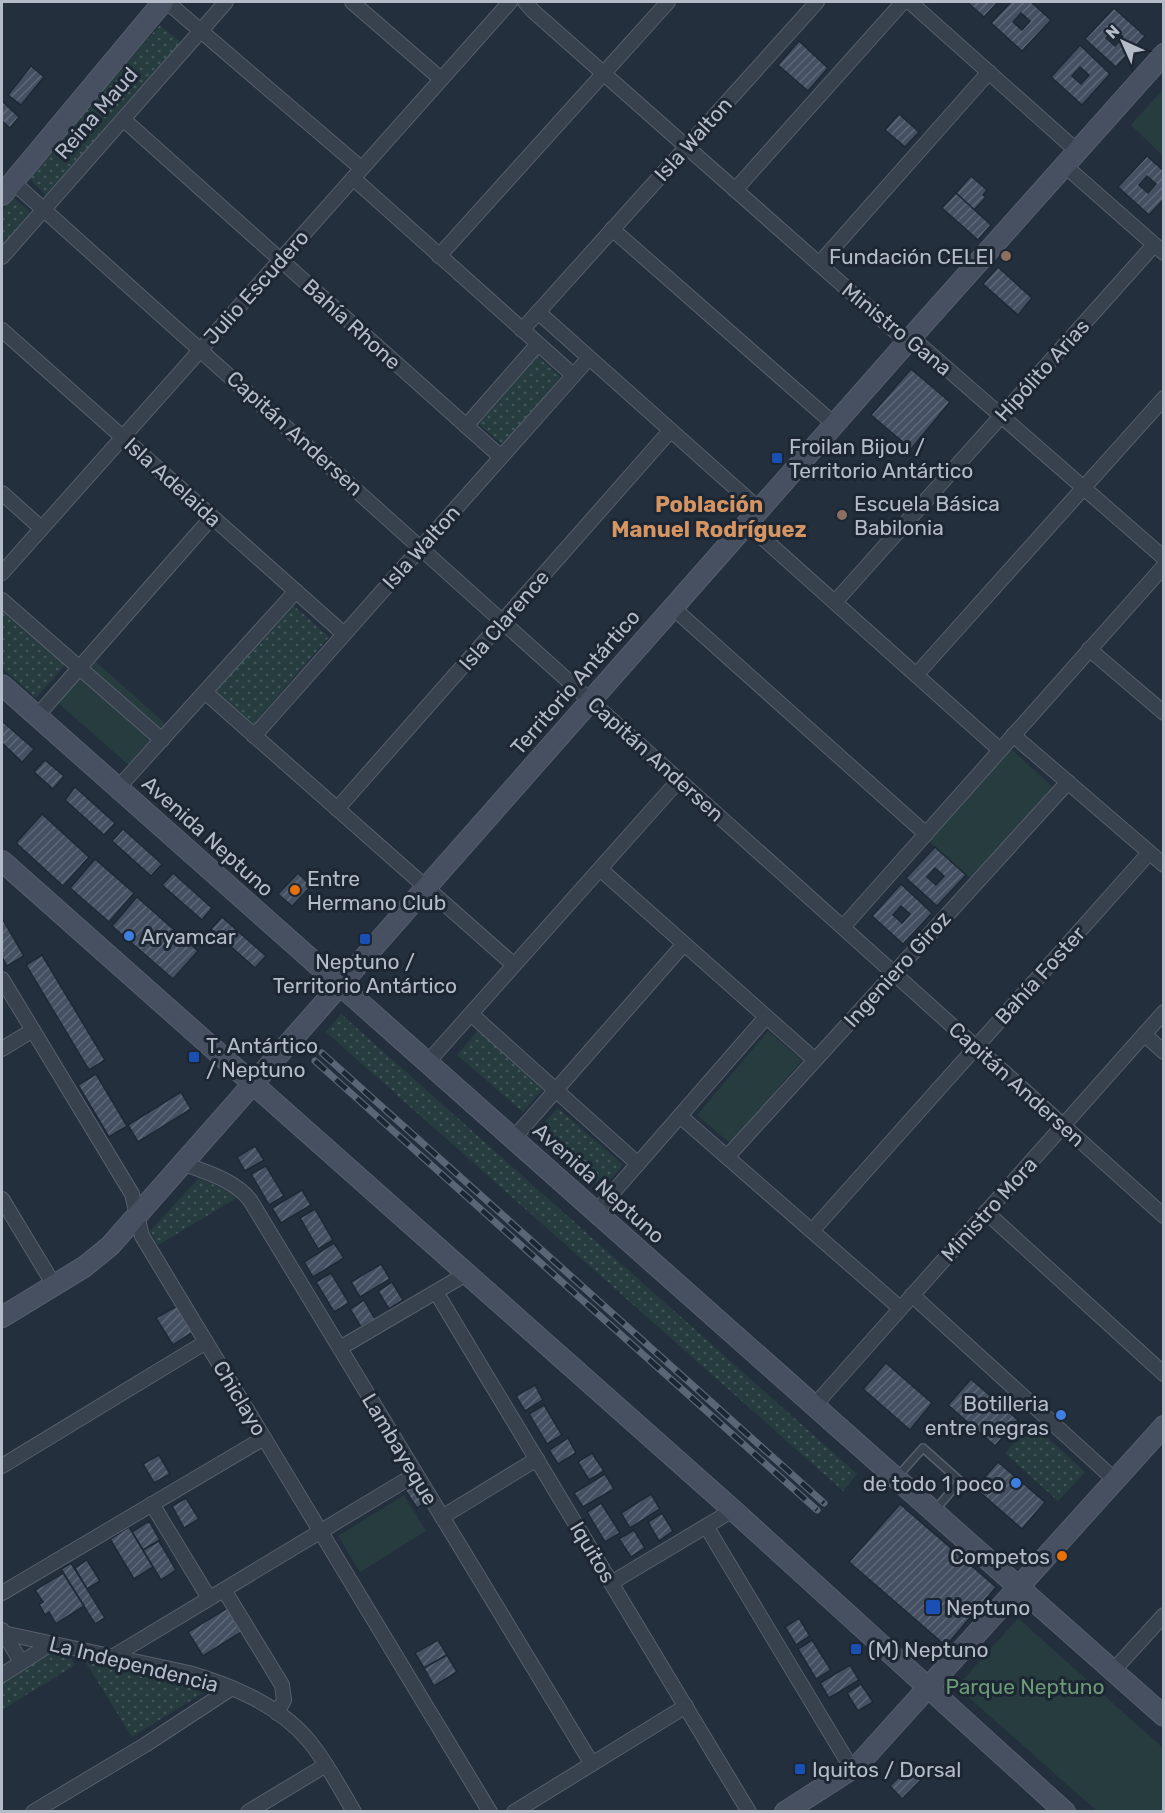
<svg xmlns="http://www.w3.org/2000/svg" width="1165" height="1813" font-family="Rubik,sans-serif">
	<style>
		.grass { fill: url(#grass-dots) }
		.park { fill: #263c3f }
		.building { fill: url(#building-hatch); stroke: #1f2835; stroke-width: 1.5; fill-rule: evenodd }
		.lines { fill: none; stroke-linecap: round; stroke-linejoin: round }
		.lane-casing { stroke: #565f6c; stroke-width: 10 }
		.street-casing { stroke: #565f6c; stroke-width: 16 }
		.secondary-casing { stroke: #565f6c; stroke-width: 22 }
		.lane { stroke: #38414e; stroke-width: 7 }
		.street { stroke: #38414e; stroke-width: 14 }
		.secondary { stroke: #465061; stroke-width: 20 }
		.rail-casing { stroke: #5a6575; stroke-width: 7 }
		.rail { stroke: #1d2633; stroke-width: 4.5; stroke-dasharray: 14; stroke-linecap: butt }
		.education-dot { fill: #8d6e63; stroke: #1d2633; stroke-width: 2 }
		.transit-dot { fill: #1a4fb4; stroke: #1d2633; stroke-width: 2 }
		.food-dot { fill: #e8710a; stroke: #1d2633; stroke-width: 2 }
		.shop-dot { fill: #3f7fe0; stroke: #1d2633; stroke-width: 2 }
		.labels { text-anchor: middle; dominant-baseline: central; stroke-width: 6; stroke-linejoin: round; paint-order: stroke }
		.street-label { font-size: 21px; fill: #b4bcc9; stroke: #1d2633 }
		.poi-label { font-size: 21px; fill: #b4bcc9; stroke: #1d2633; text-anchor: start }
		.park-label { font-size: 21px; fill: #6b9a76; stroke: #1d2633 }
		.neighbourhood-label { font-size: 22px; font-weight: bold; fill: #d59563; stroke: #1d2633 }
	</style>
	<defs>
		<pattern id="grass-dots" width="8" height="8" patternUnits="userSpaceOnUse" patternTransform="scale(1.5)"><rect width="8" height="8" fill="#263c3f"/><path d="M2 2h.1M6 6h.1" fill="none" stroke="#435659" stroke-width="1.8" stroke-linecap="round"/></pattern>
		<pattern id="building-hatch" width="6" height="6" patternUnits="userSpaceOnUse" patternTransform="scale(1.5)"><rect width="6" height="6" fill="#455162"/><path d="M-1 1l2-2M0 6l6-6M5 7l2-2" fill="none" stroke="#5d6877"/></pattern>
	</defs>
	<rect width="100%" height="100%" fill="#242f3e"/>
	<g class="grass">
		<path d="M160,25l22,18 -134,155 -21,-22z"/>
		<path d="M13,197l21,18 -32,36v-40z"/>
		<path d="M537,356l25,22 -59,67 -24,-21z"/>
		<path d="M2,595l70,62 -36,41 -34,-30z"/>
		<path d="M293,605l36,32 -78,90 -36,-35z"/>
		<path d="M341,1014l516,460 -14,17 -517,-459z"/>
		<path d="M478,1030l66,58 -21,24 -66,-57z"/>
		<path d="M558,1108l65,57 -21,24 -66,-57z"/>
		<path d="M199,1178l35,16 3,4 -79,47 -8,-14z"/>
		<path d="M1032,1423l53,49 -27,29 -53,-48z"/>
		<path d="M48,1652l22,5 5,8 -73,45v-30z"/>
		<path d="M83,1658l128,30 -79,49z"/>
	</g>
	<g class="park">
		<path d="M1163,89v67l-32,-31z"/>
		<path d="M95,661l73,65 -37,41 -73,-64z"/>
		<path d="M1011,749l43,39 -84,90 -41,-37z"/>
		<path d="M768,1031l34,29 -71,84 -34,-29z"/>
		<path d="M404,1495l22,36 -66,41 -22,-36z"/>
		<path d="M1018,1618l145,130v63h-66l-140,-124z"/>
	</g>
	<g class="building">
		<path d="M967,2h31l-14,15z"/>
		<path d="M1011,2h20l20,18 -29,31 -31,-28zM1021,13l9,8 -8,9 -9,-8z"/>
		<path d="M1114,8l31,28 -29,31 -31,-28zM1115,29l8,8 -8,9 -9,-8z"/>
		<path d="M799,41l29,27 -20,23 -30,-26z"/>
		<path d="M1080,45l30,29 -28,31 -31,-28zM1080,67l9,8 -8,9 -9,-8z"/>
		<path d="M31,66l13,11 -23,28 -13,-10z"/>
		<path d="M2,101l17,16 -9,11 -8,-7z"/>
		<path d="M899,114l20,18 -14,15 -20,-17z"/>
		<path d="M1147,156l17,15v28l-15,16 -31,-28zM1147,176l9,8 -8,9 -9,-8z"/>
		<path d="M971,176l16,14 -4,5 3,2 -12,13 -18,-17z"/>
		<path d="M956,193l35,32 -13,15 -36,-32z"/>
		<path d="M998,267l34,31 -14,17 -35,-31z"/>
		<path d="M911,369l39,33 -39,47 -40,-34z"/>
		<path d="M2,721l32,28 -12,13 -20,-19z"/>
		<path d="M45,760l19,16 -11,13 -19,-17z"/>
		<path d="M75,787l40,36 -11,12 -39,-35z"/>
		<path d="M42,814l47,43 -26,29 -47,-43z"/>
		<path d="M123,829l39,35 -11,12 -39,-35z"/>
		<path d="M935,847l31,28 -29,31 -31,-28zM935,868l9,8 -8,9 -9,-8z"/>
		<path d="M95,859l39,34 -25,29 -39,-34z"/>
		<path d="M173,873l39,35 -10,12 -40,-35z"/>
		<path d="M298,873l13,13 -19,20 -14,-12z"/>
		<path d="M901,884l31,29 -29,31 -31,-28zM901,906l9,8 -8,9 -9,-8z"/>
		<path d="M137,897l61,54 -25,28 -61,-53z"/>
		<path d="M222,917l44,39 -11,12 -44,-39z"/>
		<path d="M2,918l22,38 -17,10 -5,-9z"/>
		<path d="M42,955l63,105 -16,10 -63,-105z"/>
		<path d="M96,1074l31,52 -18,11 -31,-52z"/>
		<path d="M181,1092l10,17 -53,33 -10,-17z"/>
		<path d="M255,1146l9,14 -19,11 -8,-14z"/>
		<path d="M266,1166l18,30 -15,9 -18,-31z"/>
		<path d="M302,1190l9,15 -30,18 -9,-15z"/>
		<path d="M315,1209l18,31 -15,9 -18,-31z"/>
		<path d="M334,1243l10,15 -31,19 -9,-15z"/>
		<path d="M381,1264l9,15 -30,18 -9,-15z"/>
		<path d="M331,1273l18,30 -15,9 -18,-30z"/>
		<path d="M392,1282l11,18 -14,9 -11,-18z"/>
		<path d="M364,1300l11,19 -14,8 -11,-18z"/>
		<path d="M177,1306l16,26 -20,13 -17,-27z"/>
		<path d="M886,1363l46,40 -22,27 -47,-41z"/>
		<path d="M971,1379l47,41 -23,26 -47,-41z"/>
		<path d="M535,1385l8,15 -18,11 -9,-15z"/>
		<path d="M544,1405l18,30 -15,9 -18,-30z"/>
		<path d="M568,1438l8,15 -18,11 -9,-14z"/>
		<path d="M592,1453l12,18 -15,9 -11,-18z"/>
		<path d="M159,1455l11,19 -16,9 -11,-19z"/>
		<path d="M998,1462l47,40 -23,27 -47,-41z"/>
		<path d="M605,1474l9,15 -31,18 -9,-14z"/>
		<path d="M414,1485l11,17 -8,6 -12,-18z"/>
		<path d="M651,1494l9,15 -30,19 -9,-15z"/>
		<path d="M186,1498l13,21 -15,9 -12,-22z"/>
		<path d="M601,1503l19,30 -15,9 -18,-30z"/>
		<path d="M900,1504l96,83 -50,59 -97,-84z"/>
		<path d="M662,1513l11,18 -14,10 -11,-19z"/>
		<path d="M149,1521l11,19 -17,10 -11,-18z"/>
		<path d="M129,1527l24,40 -19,12 -24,-40z"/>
		<path d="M634,1530l11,18 -14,9 -12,-18z"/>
		<path d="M159,1541l17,29 -15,10 -18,-30z"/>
		<path d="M87,1560l13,21 -13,8 -12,-21z"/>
		<path d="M71,1563l34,55 -10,6 -34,-55z"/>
		<path d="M63,1573l21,33 -28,18 -7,-12 -4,3 -6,-11 4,-2 -8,-12z"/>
		<path d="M229,1607l14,24 -40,25 -15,-24z"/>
		<path d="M799,1618l11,18 -14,9 -11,-18z"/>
		<path d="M438,1640l9,15 -23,13 -9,-15z"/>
		<path d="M812,1640l19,30 -15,9 -18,-30z"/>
		<path d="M447,1655l10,17 -23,14 -10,-18z"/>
		<path d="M850,1665l9,15 -30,18 -9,-15z"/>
		<path d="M861,1684l12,18 -15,9 -11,-18z"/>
		<path d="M914,1762l12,13 -24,24 -12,-13z"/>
	</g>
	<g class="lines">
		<g class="lane-casing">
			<path id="lane" d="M898,1476l25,-28 37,33 -25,29"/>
		</g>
		<g class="street-casing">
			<g id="street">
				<path d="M167,2l194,166"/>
				<path d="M352,2l89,77"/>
				<path d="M525,2l8,9 363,321 24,13 244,213"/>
				<path d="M910,2l167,149"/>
				<path d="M123,119l378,338"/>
				<path d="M1064,165l100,88"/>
				<path d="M353,178l220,197"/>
				<path d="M13,182l1151,1034"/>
				<path d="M735,190l168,-188"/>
				<path d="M612,229l222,195"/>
				<path d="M439,256l229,-254"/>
				<path d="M2,257l224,-255"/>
				<path d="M819,264l170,-192"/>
				<path d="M538,312l221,197"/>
				<path d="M2,330l342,304"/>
				<path d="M522,330l295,-328"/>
				<path d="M466,426l72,-82"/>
				<path d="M2,493l39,35"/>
				<path d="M746,523l254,227"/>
				<path d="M2,573l508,-571"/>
				<path d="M2,600l160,140"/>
				<path d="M835,602l319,-357"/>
				<path d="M672,607l254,227"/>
				<path d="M1089,649l75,64"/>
				<path d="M916,675l248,-277"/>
				<path d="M205,692l309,273"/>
				<path d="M37,716l175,-199"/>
				<path d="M1013,735l151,130"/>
				<path d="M254,736l335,-378"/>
				<path d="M118,788l178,-197"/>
				<path d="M337,809l333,-378"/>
				<path d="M600,869l215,191"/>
				<path d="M843,927l321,-361"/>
				<path d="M2,979l130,215 10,42 348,576"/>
				<path d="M471,1014l167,150"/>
				<path d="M1144,1034l20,18"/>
				<path d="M2,1049l31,-19"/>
				<path d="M427,1063l252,-283"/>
				<path d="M680,1116l220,192"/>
				<path d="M513,1139l171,-195"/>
				<path d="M727,1157l341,-375"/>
				<path d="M182,1163c23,9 53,17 68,37l342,564"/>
				<path d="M2,1199l52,86"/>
				<path d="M596,1212l170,-195"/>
				<path d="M986,1212l178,162"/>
				<path d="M812,1231l337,-378"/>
				<path d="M436,1292l313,520"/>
				<path d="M912,1295l203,185"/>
				<path d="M340,1348l126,-74"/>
				<path d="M814,1406l350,-394"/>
				<path d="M2,1466l204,-124"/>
				<path d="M152,1504l57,94"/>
				<path d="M442,1517l95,-58"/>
				<path d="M706,1526l146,243"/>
				<path d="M611,1583l122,-73"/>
				<path d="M224,1590l58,95 2,15 -7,13"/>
				<path d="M2,1593l262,-155"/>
				<path d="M2,1630l19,32"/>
				<path d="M3,1633l186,40c44,13 90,32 120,68 18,22 31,47 45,71"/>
				<path d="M112,1657l304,-183"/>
				<path d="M1113,1671l51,-56"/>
				<path d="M2,1675l50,-32"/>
				<path d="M33,1812l112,-67 87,-57"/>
				<path d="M248,1812l78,-47"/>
				<path d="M514,1812l172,-106"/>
			</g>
		</g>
		<g class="secondary-casing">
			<g id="secondary">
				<path d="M2,195l161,-193"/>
				<path d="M2,685l1162,1031"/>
				<path d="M2,861l731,649 332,302"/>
				<path d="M2,1317l82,-50 26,-21 790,-896 264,-296"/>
				<path d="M785,1812l73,-47 306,-339"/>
			</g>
		</g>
		<use href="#lane" class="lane"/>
		<use href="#street" class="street"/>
		<use href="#secondary" class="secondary"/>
		<g class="rail-casing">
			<g id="rail">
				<path d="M322,1053l502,450"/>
				<path d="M315,1061l502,449"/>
			</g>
		</g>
		<use href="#rail" class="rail"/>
	</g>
	<g class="education-dot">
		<circle cx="1006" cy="256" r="6"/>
		<circle cx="842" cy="515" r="6"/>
	</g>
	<g class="transit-dot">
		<rect x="771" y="452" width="12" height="12" rx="3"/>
		<rect x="359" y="933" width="12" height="12" rx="3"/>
		<rect x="188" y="1051" width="12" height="12" rx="3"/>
		<rect x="925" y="1599" width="16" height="16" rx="3"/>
		<rect x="850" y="1643" width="12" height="12" rx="3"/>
		<rect x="794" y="1763" width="12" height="12" rx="3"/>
	</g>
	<g class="food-dot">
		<circle cx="295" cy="890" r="6"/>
		<circle cx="1062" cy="1556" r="6"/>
	</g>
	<g class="shop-dot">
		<circle cx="129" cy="936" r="6"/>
		<circle cx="1061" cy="1415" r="6"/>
		<circle cx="1016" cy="1483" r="6"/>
	</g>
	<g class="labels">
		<g class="street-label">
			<text transform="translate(96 113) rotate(-49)">Reina Maud</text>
			<text transform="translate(693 139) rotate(-48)">Isla Walton</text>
			<text transform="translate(256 287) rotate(-48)">Julio Escudero</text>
			<text transform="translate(352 324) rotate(42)">Bahía Rhone</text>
			<text transform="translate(897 329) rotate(39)">Ministro Gana</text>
			<text transform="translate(1042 370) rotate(-48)">Hipólito Arias</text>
			<text transform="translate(295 433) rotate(42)">Capitán Andersen</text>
			<text transform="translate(173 482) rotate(42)">Isla Adelaida</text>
			<text transform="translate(421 547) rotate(-48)">Isla Walton</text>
			<text transform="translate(504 620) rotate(-49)">Isla Clarence</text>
			<text transform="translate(575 682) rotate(-49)">Territorio Antártico</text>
			<text transform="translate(656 759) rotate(42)">Capitán Andersen</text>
			<text transform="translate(208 836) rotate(42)">Avenida Neptuno</text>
			<text transform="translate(897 969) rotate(-48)">Ingeniero Giroz</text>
			<text transform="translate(1040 975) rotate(-48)">Bahía Foster</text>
			<text transform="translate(1017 1084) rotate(42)">Capitán Andersen</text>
			<text transform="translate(599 1183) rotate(42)">Avenida Neptuno</text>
			<text transform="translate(989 1209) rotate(-48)">Ministro Mora</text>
			<text transform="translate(240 1398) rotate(59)">Chiclayo</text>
			<text transform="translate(400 1449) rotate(59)">Lambayeque</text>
			<text transform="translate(593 1552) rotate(59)">Iquitos</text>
			<text transform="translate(134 1664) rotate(14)">La Independencia</text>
		</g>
		<g class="poi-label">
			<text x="994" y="256" text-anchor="end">Fundación CELEI</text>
			<text x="789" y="446">Froilan Bijou /<tspan x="789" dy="24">Territorio Antártico</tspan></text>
			<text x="854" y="503">Escuela Básica<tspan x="854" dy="24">Babilonia</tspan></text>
			<text x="307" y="878">Entre<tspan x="307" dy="24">Hermano Club</tspan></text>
			<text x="141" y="936">Aryamcar</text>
			<text x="365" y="961" text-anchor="middle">Neptuno /<tspan x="365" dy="24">Territorio Antártico</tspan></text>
			<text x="206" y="1045">T. Antártico<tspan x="206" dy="24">/ Neptuno</tspan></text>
			<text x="1049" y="1403" text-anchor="end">Botilleria<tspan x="1049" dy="24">entre negras</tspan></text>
			<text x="1004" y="1483" text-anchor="end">de todo 1 poco</text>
			<text x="1050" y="1556" text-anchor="end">Competos</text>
			<text x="946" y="1607">Neptuno</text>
			<text x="868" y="1649">(M) Neptuno</text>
			<text x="812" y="1769">Iquitos / Dorsal</text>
		</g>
		<g class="park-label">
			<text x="1025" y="1686">Parque Neptuno</text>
		</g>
		<g class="neighbourhood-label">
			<text x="709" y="504">Población<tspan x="709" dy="25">Manuel Rodríguez</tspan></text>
		</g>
	</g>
	<rect width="1165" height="1813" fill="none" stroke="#b4bcc9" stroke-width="6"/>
	<g transform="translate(1123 42) rotate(315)" stroke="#1d2633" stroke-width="4.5" paint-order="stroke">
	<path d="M0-4.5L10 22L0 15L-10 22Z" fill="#b4bcc9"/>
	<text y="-9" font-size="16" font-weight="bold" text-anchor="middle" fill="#b4bcc9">N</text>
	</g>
</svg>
